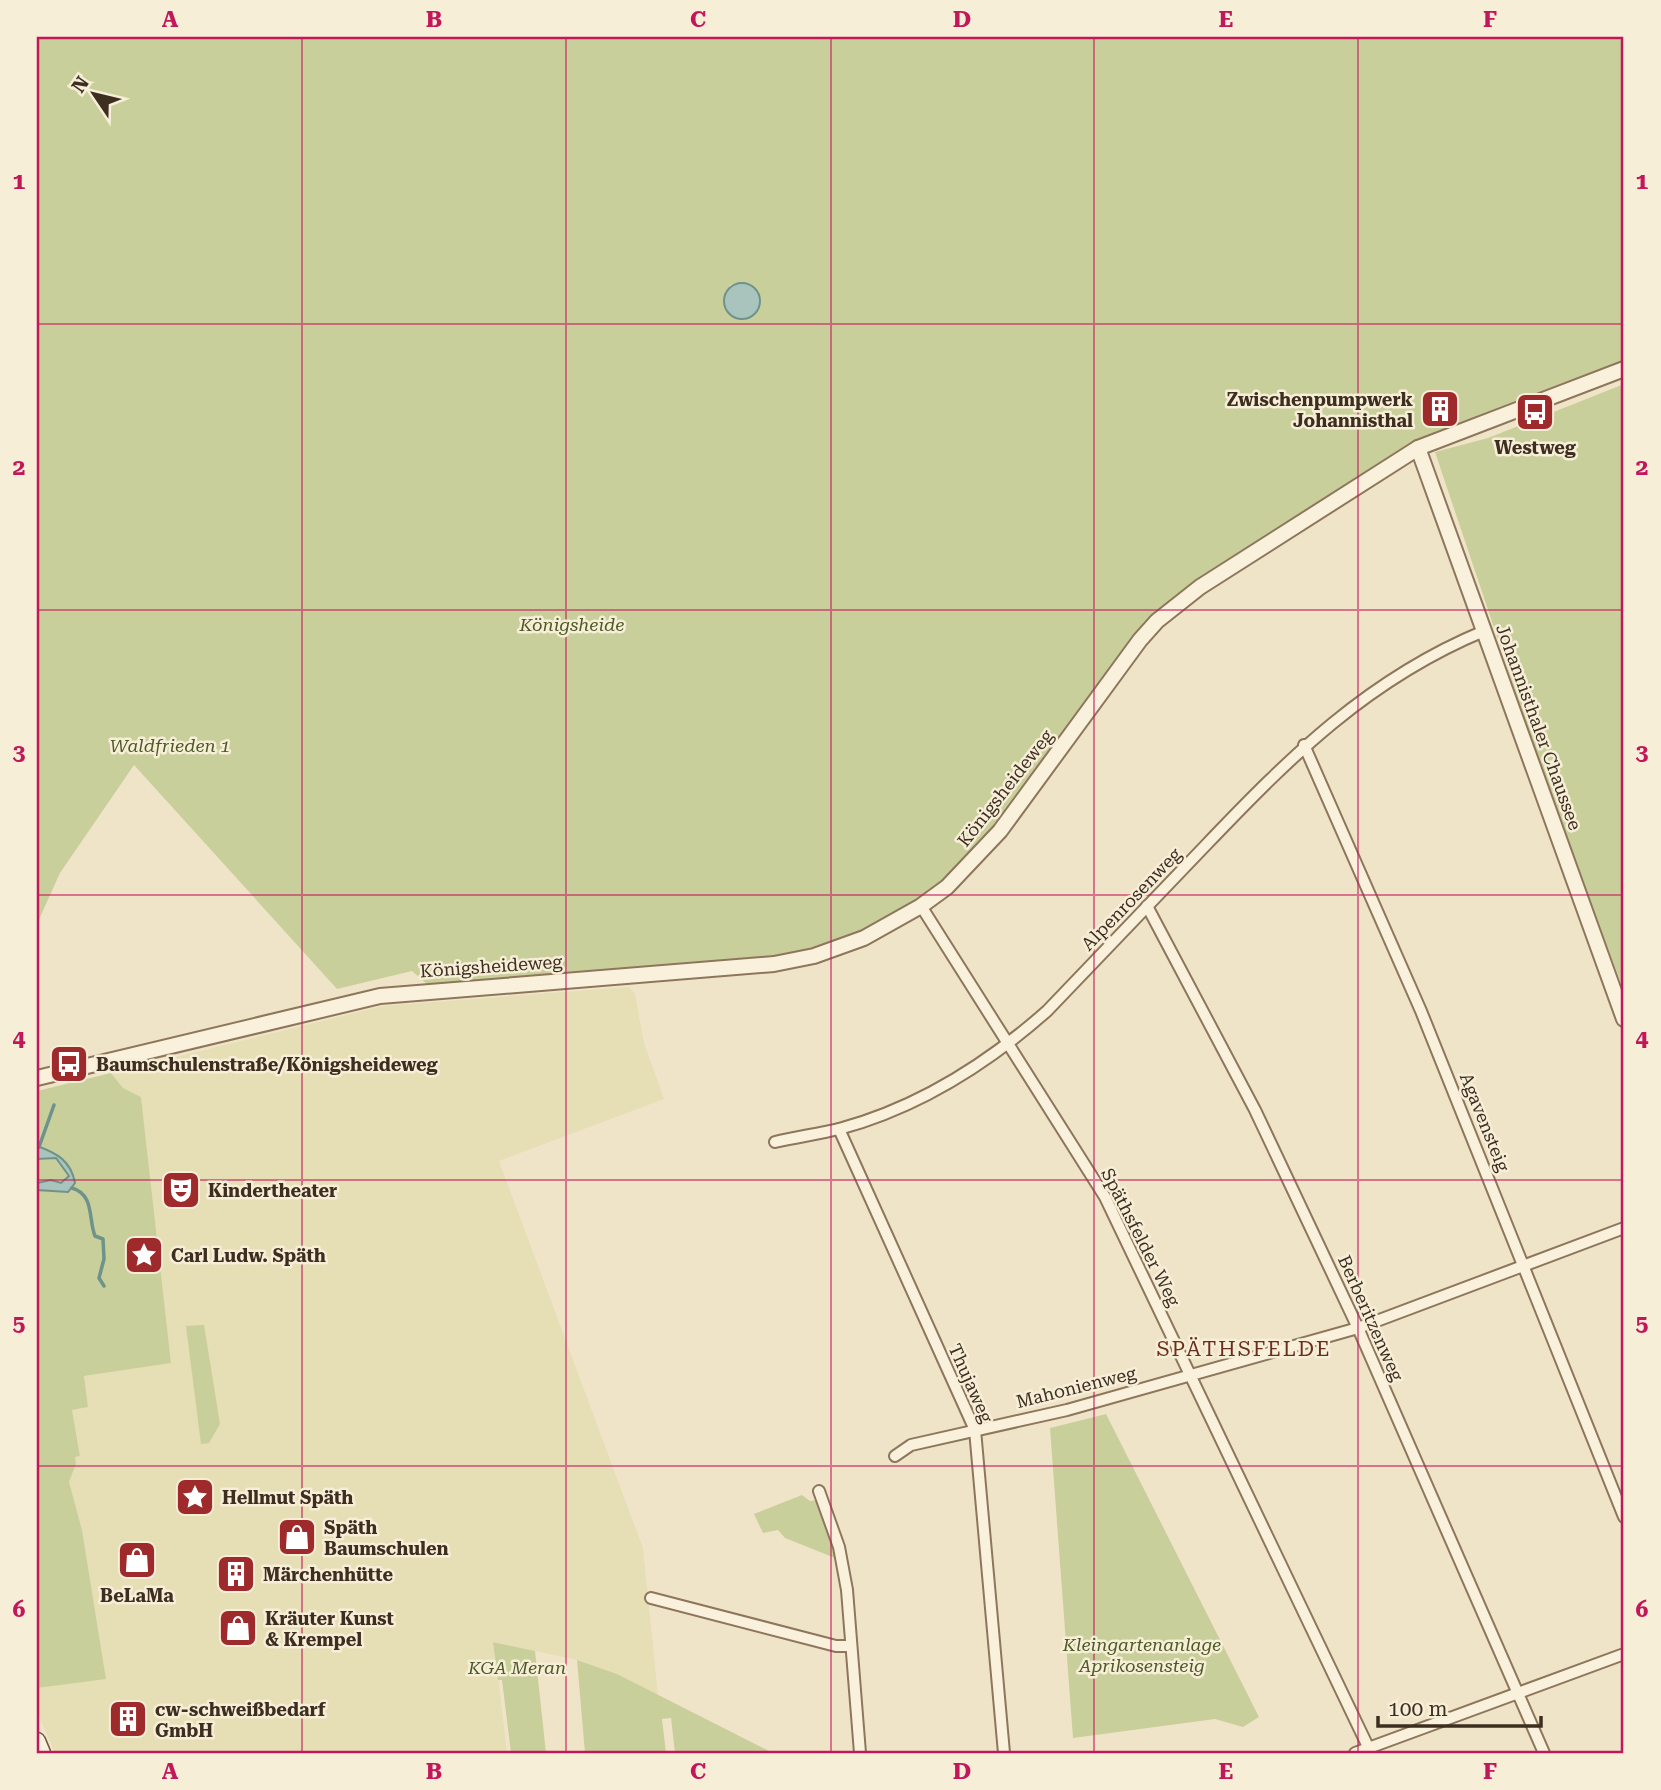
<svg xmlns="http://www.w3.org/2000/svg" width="1661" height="1790" font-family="'Roboto Serif',serif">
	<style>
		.farmland { fill: #e6deb5 }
		.green { fill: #c9cf9b; fill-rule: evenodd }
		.water { fill: #a9c4bc; stroke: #6f938a; stroke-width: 2 }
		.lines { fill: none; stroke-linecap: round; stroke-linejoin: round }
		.stream { stroke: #6f938a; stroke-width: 3.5 }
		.minor-casing { stroke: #8d765c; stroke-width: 14 }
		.tertiary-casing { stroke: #8d765c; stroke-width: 18 }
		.secondary-casing { stroke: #6f573f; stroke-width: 19 }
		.minor { stroke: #faf1dc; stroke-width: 10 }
		.tertiary { stroke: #faf1dc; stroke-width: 14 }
		.secondary { stroke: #faf1dc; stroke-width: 16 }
		.grid { fill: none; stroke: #c2185b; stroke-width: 2; stroke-opacity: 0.55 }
		.labels { text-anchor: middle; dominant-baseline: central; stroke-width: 5; stroke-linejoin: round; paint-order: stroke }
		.poi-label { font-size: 18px; font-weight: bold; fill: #3d2e20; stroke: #f7eed8; text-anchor: start }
		.park-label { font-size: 18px; font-style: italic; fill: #4d5a26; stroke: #f7eed8 }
		.street-label { font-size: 18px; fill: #3d2e20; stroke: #f7eed8 }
		.quarter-label { font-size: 21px; letter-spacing: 2px; fill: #6b2e1e; stroke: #f7eed8 }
		.neatline { fill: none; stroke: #c2185b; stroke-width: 2.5 }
		.grid-label { font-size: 23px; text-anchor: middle; font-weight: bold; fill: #c2185b }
	</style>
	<rect width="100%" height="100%" fill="#f0e4c8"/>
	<path class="farmland" d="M629,987l6,7 9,49 20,56 -165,62 144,387 15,148 -41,-22 -40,-14 -83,-18 13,111h-452l-18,-41v-24l69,-10 -24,-148 -13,-48 7,-17 -2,-8 6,-2 -8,-45 16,-3 -4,-31 87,-13 -30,-266 -18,-9 -12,-15 272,-67z"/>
	<g class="green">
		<path d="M37,37h1587v324l-209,80 -223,143 -32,26 -31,33 -147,200 -55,52 -51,31 -84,28 -365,30 -15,-13 -75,18 -203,-224 -74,108 -23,51zM738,284l12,3 9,8 -3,19 -12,6 -11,-4 -9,-15 6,-16z"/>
		<path d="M1624,384v607l-70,-185 -119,-354 53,-14z"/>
		<path d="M111,1073l12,15 18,9 30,266 -87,13 4,31 -16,3 8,46 -5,1 1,7 -7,18 13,48 24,149 -69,9v-597z"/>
		<path d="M204,1325l16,99 -11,19 -8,1 -15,-118z"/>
		<path d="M1106,1414l153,303 -16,10 -28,-8 -142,19 -23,-310z"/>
		<path d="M802,1495l8,6 8,-1 17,58 -50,-20 -7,-8 -15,3 -9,-19z"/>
		<path d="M493,1642l42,9 11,102h-35l-9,-73h-4z"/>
		<path d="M577,1660l40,14 156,79h-98l-4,-35 -9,1 4,34h-81z"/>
	</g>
	<g class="water">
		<circle cx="742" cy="301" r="18"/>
		<path d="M37,1146c20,7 34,15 38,37l-7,9 -31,-2v-7l14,-3 10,3 8,-7 -13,-18 -19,1z"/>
	</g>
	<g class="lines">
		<g class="stream">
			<path d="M39,1147l15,-42"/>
			<path d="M72,1188c23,7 16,31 23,48l8,3 1,20 -5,19 5,8"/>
		</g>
		<g class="minor-casing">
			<g id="minor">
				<path d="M1304,745l117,266 203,506"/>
				<path d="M921,906l184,291 266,556"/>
				<path d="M1147,906l108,204 103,218 186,425"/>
				<path d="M839,1129l136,301 29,323"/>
				<path d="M775,1142c21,-5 43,-8 64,-13 78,-21 148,-65 208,-118 53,-55 106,-110 158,-165 85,-89 163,-167 279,-215"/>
				<path d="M895,1456l16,-11 156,-35 291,-82 266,-100"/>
				<path d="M819,1491l20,56 8,43 13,163"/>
				<path d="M651,1598l185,48h14"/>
				<path d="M1355,1753l269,-99"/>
			</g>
		</g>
		<g class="tertiary-casing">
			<g id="tertiary">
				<path d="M1418,448l206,571"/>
				<path d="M37,1078l343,-82 394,-32 40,-8 50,-18 57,-32 26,-19 53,-56 140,-191 17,-19 43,-34 218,-139 206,-79"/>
			</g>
		</g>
		<g class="secondary-casing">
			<path id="secondary" d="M37,1741l5,12"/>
		</g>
		<use href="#minor" class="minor"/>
		<use href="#tertiary" class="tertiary"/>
		<use href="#secondary" class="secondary"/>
	</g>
	<path class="grid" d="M302,37v1716M566,37v1716M831,37v1716M1094,37v1716M1358,37v1716M37,324h1587M37,610h1587M37,895h1587M37,1180h1587M37,1466h1587"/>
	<defs>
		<g id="building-square" transform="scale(2.0125)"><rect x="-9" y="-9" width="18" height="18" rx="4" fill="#9e2a2b" stroke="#f7eed8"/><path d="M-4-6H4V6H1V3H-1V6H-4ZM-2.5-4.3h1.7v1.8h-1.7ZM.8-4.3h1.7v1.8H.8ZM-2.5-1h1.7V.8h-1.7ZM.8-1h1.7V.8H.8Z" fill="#fff"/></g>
		<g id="bus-square" transform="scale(2.0125)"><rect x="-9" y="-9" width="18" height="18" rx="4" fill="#9e2a2b" stroke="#f7eed8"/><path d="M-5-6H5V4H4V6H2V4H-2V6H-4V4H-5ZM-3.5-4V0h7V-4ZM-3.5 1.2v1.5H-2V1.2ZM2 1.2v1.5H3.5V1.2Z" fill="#fff"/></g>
		<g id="theatre-square" transform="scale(2.0125)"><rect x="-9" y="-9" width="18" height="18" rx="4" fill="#9e2a2b" stroke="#f7eed8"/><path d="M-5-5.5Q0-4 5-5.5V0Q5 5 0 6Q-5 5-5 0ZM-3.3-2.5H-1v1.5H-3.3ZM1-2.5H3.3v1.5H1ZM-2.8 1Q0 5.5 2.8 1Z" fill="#fff"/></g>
		<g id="sight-square" transform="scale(2.0125)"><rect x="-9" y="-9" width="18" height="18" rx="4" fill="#9e2a2b" stroke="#f7eed8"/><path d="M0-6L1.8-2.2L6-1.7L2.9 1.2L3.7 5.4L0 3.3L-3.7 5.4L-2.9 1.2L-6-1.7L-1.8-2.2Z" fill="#fff"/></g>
		<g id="shop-square" transform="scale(2.0125)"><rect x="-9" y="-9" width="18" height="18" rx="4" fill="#9e2a2b" stroke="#f7eed8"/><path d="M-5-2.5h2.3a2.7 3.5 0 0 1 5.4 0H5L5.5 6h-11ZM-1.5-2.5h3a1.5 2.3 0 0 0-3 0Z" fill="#fff"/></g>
	</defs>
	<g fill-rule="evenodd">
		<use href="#building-square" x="1440" y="409"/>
		<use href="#bus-square" x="1535" y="412"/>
		<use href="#bus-square" x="69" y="1064"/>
		<use href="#theatre-square" x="181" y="1190"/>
		<use href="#sight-square" x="144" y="1255"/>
		<use href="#sight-square" x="195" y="1497"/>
		<use href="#shop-square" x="297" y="1537"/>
		<use href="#shop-square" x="137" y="1560"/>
		<use href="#building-square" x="236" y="1574"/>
		<use href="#shop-square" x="238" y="1628"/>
		<use href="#building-square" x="128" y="1719"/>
	</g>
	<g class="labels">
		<g class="poi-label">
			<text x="1413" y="399" text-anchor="end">Zwischenpumpwerk<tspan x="1413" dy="21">Johannisthal</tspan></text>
			<text x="1535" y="447" text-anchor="middle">Westweg</text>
			<text x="96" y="1064">Baumschulenstraße/Königsheideweg</text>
			<text x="208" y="1190">Kindertheater</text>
			<text x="171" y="1255">Carl Ludw. Späth</text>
			<text x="222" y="1497">Hellmut Späth</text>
			<text x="324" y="1527">Späth<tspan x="324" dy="21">Baumschulen</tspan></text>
			<text x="263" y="1574">Märchenhütte</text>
			<text x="137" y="1595" text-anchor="middle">BeLaMa</text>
			<text x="265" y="1618">Kräuter Kunst<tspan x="265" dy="21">&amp; Krempel</tspan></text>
			<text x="155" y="1709">cw-schweißbedarf<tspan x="155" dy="21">GmbH</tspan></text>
		</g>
		<g class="park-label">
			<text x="572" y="624">Königsheide</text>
			<text x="170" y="745">Waldfrieden 1</text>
			<text x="1142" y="1644">Kleingartenanlage<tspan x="1142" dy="21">Aprikosensteig</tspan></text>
			<text x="517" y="1667">KGA Meran</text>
		</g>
		<g class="street-label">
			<text transform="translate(1539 727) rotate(70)">Johannisthaler Chaussee</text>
			<text transform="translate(1005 788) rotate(-52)">Königsheideweg</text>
			<text transform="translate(1131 899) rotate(-46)">Alpenrosenweg</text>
			<text transform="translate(491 966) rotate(-4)">Königsheideweg</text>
			<text transform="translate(1485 1122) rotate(68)">Agavensteig</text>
			<text transform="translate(1141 1237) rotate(63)">Späthsfelder Weg</text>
			<text transform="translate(1371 1318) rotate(66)">Berberitzenweg</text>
			<text transform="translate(971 1383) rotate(66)">Thujaweg</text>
			<text transform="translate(1076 1387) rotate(-14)">Mahonienweg</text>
		</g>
		<g class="quarter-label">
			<text x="1244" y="1349">SPÄTHSFELDE</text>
		</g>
	</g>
	<rect width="1661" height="1790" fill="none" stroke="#f7eed8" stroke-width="77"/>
	<g transform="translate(94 94) rotate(305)" stroke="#f7eed8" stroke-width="5" paint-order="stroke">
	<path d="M0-5L12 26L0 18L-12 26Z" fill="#3d2e20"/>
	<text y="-10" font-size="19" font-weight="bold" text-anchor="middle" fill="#3d2e20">N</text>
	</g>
	<path d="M1378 1716v10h163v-10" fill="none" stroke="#3d2e20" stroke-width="3.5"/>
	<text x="1388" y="1716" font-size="21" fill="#3d2e20" stroke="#f7eed8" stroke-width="5" paint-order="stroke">100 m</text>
	<rect x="38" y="38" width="1584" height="1714" class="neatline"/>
	<g class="grid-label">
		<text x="170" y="27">A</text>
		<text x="434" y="27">B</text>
		<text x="698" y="27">C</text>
		<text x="962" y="27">D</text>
		<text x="1226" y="27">E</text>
		<text x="1490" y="27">F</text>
		<text x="19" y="189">1</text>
		<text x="1642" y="189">1</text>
		<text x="19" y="475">2</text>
		<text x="1642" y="475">2</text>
		<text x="19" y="760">3</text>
		<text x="1642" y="760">3</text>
		<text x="19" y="1046">4</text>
		<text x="1642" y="1046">4</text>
		<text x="19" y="1331">5</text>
		<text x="1642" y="1331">5</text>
		<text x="19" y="1617">6</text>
		<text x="1642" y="1617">6</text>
		<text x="170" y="1779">A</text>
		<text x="434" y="1779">B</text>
		<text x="698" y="1779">C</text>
		<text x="962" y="1779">D</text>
		<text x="1226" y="1779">E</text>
		<text x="1490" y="1779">F</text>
	</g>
</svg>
